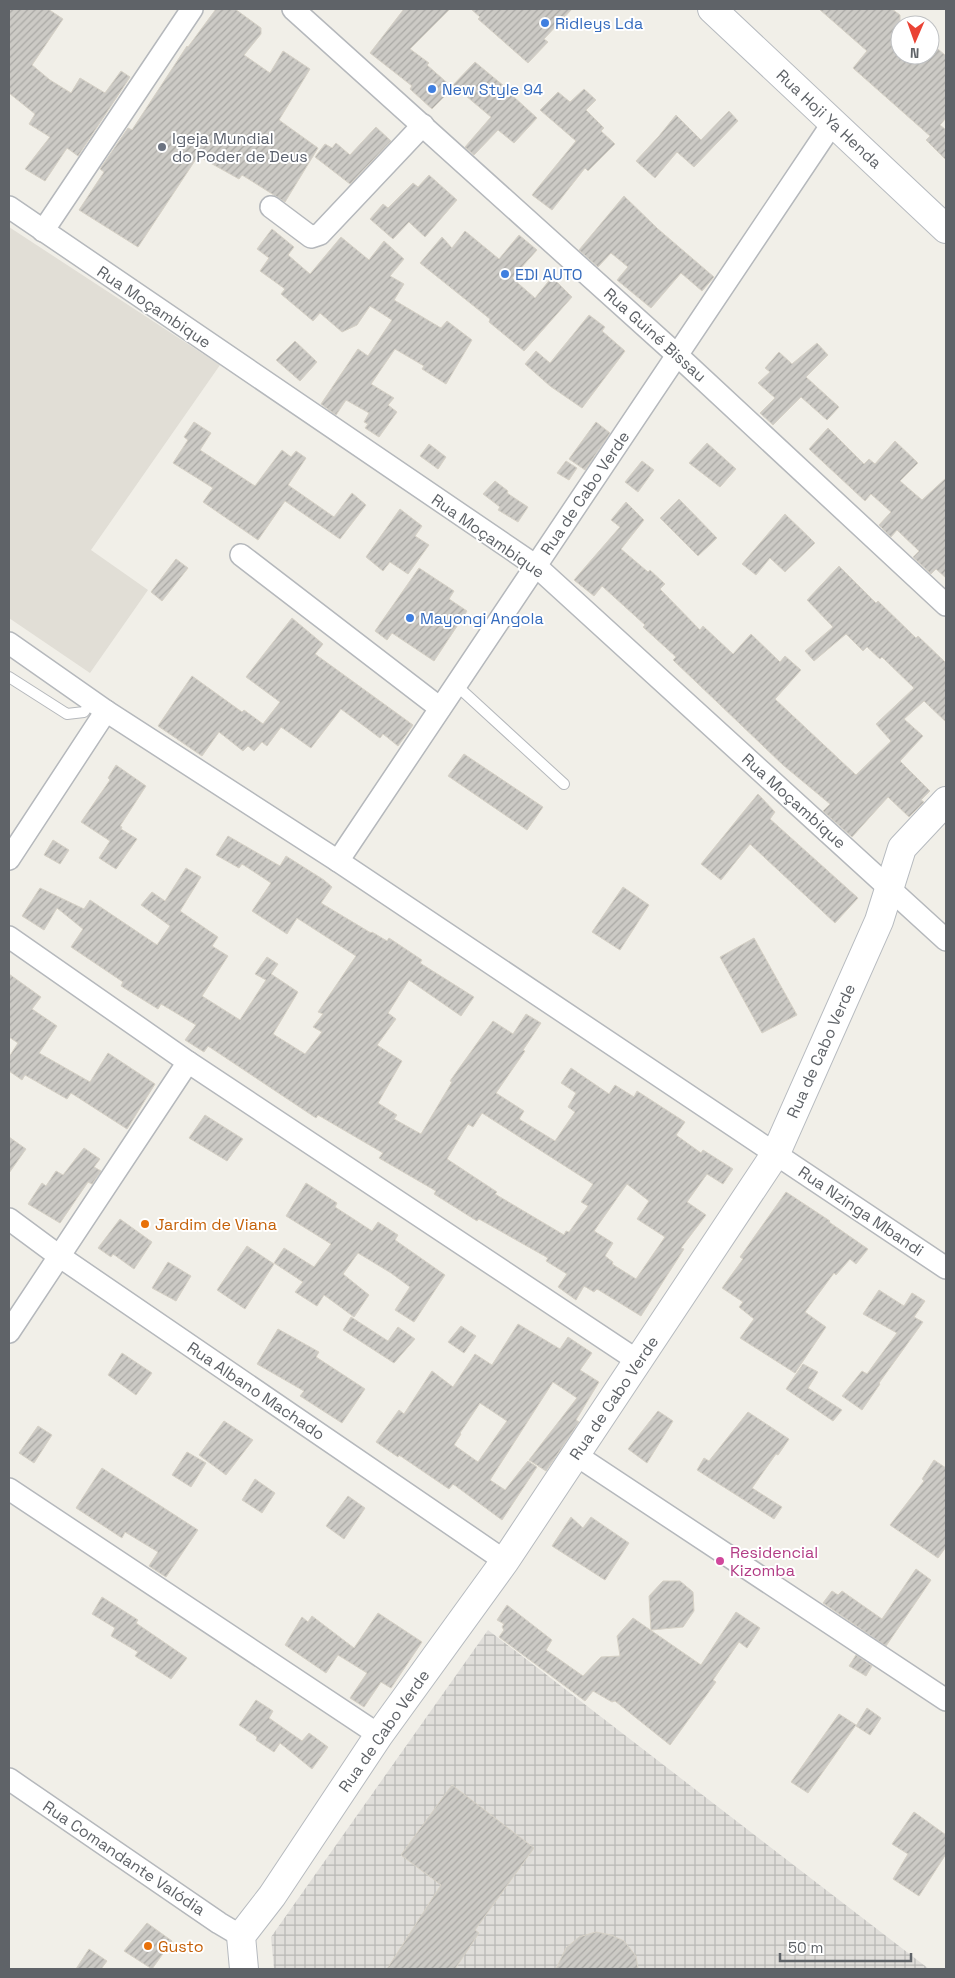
<svg xmlns="http://www.w3.org/2000/svg" width="955" height="1978" font-family="'Space Grotesk',sans-serif">
	<style>
		.industrial { fill: url(#industrial-grid) }
		.education { fill: #e1ded6 }
		.building { fill: url(#building-hatch); stroke: #d6d1c6; fill-rule: evenodd }
		.lines { fill: none; stroke-linecap: round; stroke-linejoin: round }
		.service-casing { stroke: #b5b8bc; stroke-width: 12 }
		.minor-casing { stroke: #b5b8bc; stroke-width: 24 }
		.secondary-casing { stroke: #b6babf; stroke-width: 30 }
		.service { stroke: #fff; stroke-width: 10 }
		.minor { stroke: #fff; stroke-width: 21 }
		.secondary { stroke: #fff; stroke-width: 28 }
		.shop-dot { fill: #3f7fe0; stroke: #fff; stroke-width: 2 }
		.worship-dot { fill: #6b7280; stroke: #fff; stroke-width: 2 }
		.food-dot { fill: #e8710a; stroke: #fff; stroke-width: 2 }
		.hotel-dot { fill: #d1479c; stroke: #fff; stroke-width: 2 }
		.labels { text-anchor: middle; dominant-baseline: central; stroke-width: 4; stroke-linejoin: round; paint-order: stroke }
		.shop-label { font-size: 16px; fill: #366cbe; stroke: #fff; text-anchor: start }
		.street-label { font-size: 16px; fill: #5f6368; stroke: #fff }
		.worship-label { font-size: 16px; fill: #5b616d; stroke: #fff; text-anchor: start }
		.food-label { font-size: 16px; fill: #c56008; stroke: #fff; text-anchor: start }
		.hotel-label { font-size: 16px; fill: #b23c85; stroke: #fff; text-anchor: start }
	</style>
	<defs>
		<pattern id="industrial-grid" width="8" height="8" patternUnits="userSpaceOnUse" patternTransform="scale(1.25)"><rect width="8" height="8" fill="#e0deda"/><path d="M0 4h8M4 0v8" fill="none" stroke="#b9b8b5"/></pattern>
		<pattern id="building-hatch" width="6" height="6" patternUnits="userSpaceOnUse" patternTransform="scale(1.25)"><rect width="6" height="6" fill="#cccac5"/><path d="M-1 1l2-2M0 6l6-6M5 7l2-2" fill="none" stroke="#a9a8a4"/></pattern>
	</defs>
	<rect width="100%" height="100%" fill="#f1efe8"/>
	<path class="industrial" d="M488,1630l441,339h-655l-3,-32z"/>
	<path class="education" d="M9,227l211,138 -129,185 57,40 -58,83 -81,-55z"/>
	<g class="building">
		<path d="M9,9h39l15,10 -31,46 18,15 21,13 9,-15 25,15 16,-22 9,6 -52,79 -11,-8 -22,33 -20,-12 25,-32 -21,-13 6,-10 -26,-21z"/>
		<path d="M216,9h19l26,19v6l-17,21 26,18 13,-22 27,18 -31,51 39,28 -33,54 -43,-27 -3,4 -41,-23 -60,91 -59,-37 25,-38 -4,-3 28,-41 4,2 55,-84 1,1z"/>
		<path d="M404,9h46l-40,40 19,14 -2,2 26,23 -21,21 -22,-20 2,-3 -42,-33z"/>
		<path d="M471,9h101l-28,30 4,3 -20,21 -50,-44 2,-2z"/>
		<path d="M819,9h73l8,6v40h30v-13l16,14v62l-6,7 6,5v30l-20,-20 4,-4 -77,-68 14,-17z"/>
		<path d="M475,62l41,34 -2,1 23,21 -23,25 -16,-13 -24,25 -9,-8 26,-30 -38,-32z"/>
		<path d="M584,89l12,11 -10,10 18,18 -3,3 14,13 -27,27 -3,-3 -33,42 -20,-15 44,-54 -36,-31 18,-18 12,10z"/>
		<path d="M729,111l9,10 -44,46 -17,-15 -22,26 -19,-17 23,-25 17,-21 25,25z"/>
		<path d="M376,127l15,14 -41,43 -35,-27 10,-13 7,4 4,-5 14,12z"/>
		<path d="M429,175l28,25 -32,37 -16,-15 -16,17 -23,-20 13,-15 5,4 25,-25 5,4z"/>
		<path d="M624,196l34,33 56,48 -12,14 -21,-18 -30,35 -34,-28 11,-13 -17,-14 -13,14 -19,-17z"/>
		<path d="M272,229l22,18 -6,8 22,19 31,-37 28,23 15,-19 20,18 -14,17 14,8 -10,16 47,28 6,-7 25,19 -26,44 -24,-15 2,-3 -29,-17 -24,35 23,14 -6,7 9,7 -18,25 -14,-9 3,-4 -4,-2 5,-9 -23,-13 -10,15 -15,-11 37,-55 10,7 24,-36 -22,-14 -13,19 -15,7 -22,-19 -7,8 -32,-27 4,-5 -25,-18 9,-13 -12,-9z"/>
		<path d="M465,231l34,28 20,-24 18,15 -25,28 23,20 17,-21 20,20 -48,54 -35,-29 1,-3 -70,-56 22,-26 10,11z"/>
		<path d="M589,315l16,12 -3,4 23,20 -43,57 -32,-22 -25,-22 11,-13 14,12z"/>
		<path d="M295,341l22,21 -17,19 -24,-21z"/>
		<path d="M817,343l11,12 -22,22 33,30 -12,13 -26,-23 -28,28 -13,-12 15,-15 -17,-15 12,-11 -5,-4 14,-16 13,12z"/>
		<path d="M194,422l17,11 -11,17 55,36 27,-36 9,7 5,-6 10,7 -18,27 46,32 18,-24 14,12 -26,34 -55,-38 -27,39 -55,-38 10,-14 -40,-25 15,-23 -4,-3z"/>
		<path d="M596,422l14,11 -25,37 -16,-11z"/>
		<path d="M828,428l36,36 5,-5 6,5 20,-23 23,22 -18,18 22,19 24,-22v100l-10,-9 -5,5 -18,-17 6,-6 -22,-21 -6,7 -12,-12 12,-13 -20,-18 -6,7 -56,-52z"/>
		<path d="M707,443l29,26 -16,18 -31,-24z"/>
		<path d="M429,444l17,13 -8,12 -18,-13z"/>
		<path d="M566,461l11,7 -8,12 -12,-7z"/>
		<path d="M642,461l12,9 -16,22 -13,-10z"/>
		<path d="M495,481l13,10 -1,2 21,14 -10,15 -20,-12 2,-3 -17,-13z"/>
		<path d="M679,499l38,39 -19,18 -38,-38z"/>
		<path d="M626,502l18,18 -23,29 27,23 2,-2 15,14 -5,5 40,41 3,-4 30,28 18,-20 29,28 5,-6 16,14 -26,29 81,76 35,-34 -15,-17 38,-36 -32,-31 -2,2 -13,-12 -4,4 -17,-17 -32,27 -9,-10 28,-24 -26,-27 32,-34 37,37 2,-2 38,37 2,-2 28,27v59l-22,-21 -20,18 19,17 -23,25 30,30 -9,9 3,2 -15,15 -21,-20 -36,40 -29,-26 7,-7 -47,-39 -110,-105 3,-3 -33,-30 2,-2 -43,-39 -8,10 -20,-16 46,-53 -9,-7z"/>
		<path d="M400,509l22,17 -7,10 14,9 -21,29 -18,-12 -7,9 -17,-14z"/>
		<path d="M785,514l30,29 -30,29 -15,-14 -14,17 -14,-11z"/>
		<path d="M176,559l12,9 -26,33 -11,-9z"/>
		<path d="M419,568l35,23 -5,8 18,12 -33,50 -42,-28 -5,7 -12,-9z"/>
		<path d="M292,618l31,26 -8,10 98,71 -15,21 -15,-12 -3,4 -39,-29 -30,39 -30,-21 -14,19 -5,-4 -8,9 -6,-5 -5,5 -24,-19 -17,24 -44,-30 34,-50 50,36 2,-2 19,14 17,-22 -34,-25z"/>
		<path d="M464,754l79,53 -16,23 -79,-54z"/>
		<path d="M116,765l30,21 -26,40 2,1 -1,2 16,10 -21,30 -17,-11 11,-17 -29,-19 29,-42 -2,-2z"/>
		<path d="M758,794l17,18 -5,7 88,79 -23,25 -85,-79 -29,36 -20,-16z"/>
		<path d="M228,836l52,30 6,-10 38,24 8,7 -11,16 50,30 1,-1 15,9 2,-3 33,22 -2,3 54,34 -13,19 -52,-36 -21,33 8,6 -19,26 25,16 -24,42 19,12 -3,4 27,15 31,-52 -2,-1 43,-60 20,13 13,-20 15,9 -18,27 2,1 -29,42 28,18 -5,8 36,22 20,-29 -7,-5 8,-14 -15,-10 10,-15 38,26 6,-9 19,12 3,-6 48,31 -9,13 25,18 2,-3 30,19 -10,15 -16,-10 -20,28 19,13 -25,33 3,1 -43,67 -44,-27 -3,3 -10,-6 -8,14 -18,-13 9,-13 -21,-13 2,-3 -69,-39 -2,2 -43,-27 2,-3 -57,-33 4,-5 -65,-38 -2,3 -108,-72 -4,6 -19,-12 11,-15 -35,-21 -3,5 -37,-23 2,-4 -52,-35 12,-18 -26,-21 -13,22 -22,-14 18,-28 44,21 6,-9 67,45 13,-19 -29,-21 11,-13 13,9 21,-33 15,9 -21,34 38,26 -6,9 16,10 -26,40 38,24 26,-40 -11,-6 12,-17 11,7 -7,10 27,18 -25,42 32,20 17,-22 -9,-5 10,-13 -5,-2 38,-56 -59,-38 -10,16 -35,-23 19,-28 -29,-19 -3,4 -23,-13zM482,1113l111,71 -12,18 7,4 -19,26 -3,-1 -2,4 -69,-41 2,-2 -50,-33 21,-35 5,3zM627,1184l22,17 -12,18 28,18 -29,42 -24,-15 1,-2 -8,-6 8,-13 -19,-12z"/>
		<path d="M53,840l16,10 -9,14 -16,-9z"/>
		<path d="M623,887l26,18 -29,45 -28,-18z"/>
		<path d="M754,938l43,77 -35,18 -42,-76z"/>
		<path d="M9,974l32,23 -9,12 25,17 -18,27 51,29 18,-29 47,31 -28,45 -56,-36 -4,6 -42,-24 -3,5 -13,-9v-14l9,-14 -9,-6z"/>
		<path d="M205,1115l38,24 -16,22 -38,-23z"/>
		<path d="M9,1137l17,12 -17,24z"/>
		<path d="M84,1148l16,11 -6,8 7,4 -9,13 -4,-2 -28,41 -32,-19 14,-21 4,3 10,-15 7,4z"/>
		<path d="M306,1183l31,20 -2,4 37,24 6,-9 20,13 -3,5 50,35 -31,47 -19,-12 15,-23 -19,-14 -33,-20 -15,21 26,21 -15,22 -30,-22 -7,11 -22,-14 8,-10 -29,-19 10,-15 30,19 17,-23 -45,-28z"/>
		<path d="M786,1192l44,29 -1,1 39,27 -12,15 -6,-5 -14,16 -2,-2 -29,39 21,15 -31,46 -55,-35 14,-19 -15,-12 4,-5 -21,-14 21,-29 -3,-2z"/>
		<path d="M120,1219l32,23 -18,27 -21,-15 -2,3 -13,-9z"/>
		<path d="M247,1246l27,18 -29,45 -28,-19z"/>
		<path d="M168,1262l23,14 -15,25 -24,-13z"/>
		<path d="M879,1290l25,16 8,-13 13,8 -11,16 9,5 -44,61 1,1 -18,26 -20,-14 20,-25 5,3 30,-41 -34,-19z"/>
		<path d="M351,1317l37,24 10,-14 17,12 -21,24 -51,-33z"/>
		<path d="M518,1324l42,25 8,-12 24,16 -12,17 19,12 -23,38 3,2 -33,49 -17,-11 48,-62 -24,-16 -63,98 15,10 23,-29 9,6 -35,53 -49,-36 -4,5 -50,-34 -1,2 -22,-15 23,-32 5,4 28,-43 21,16 22,-33 17,11zM480,1403l27,18 -29,41 -24,-17 7,-11 -1,-1z"/>
		<path d="M461,1326l15,10 -12,17 -16,-11z"/>
		<path d="M278,1329l41,23 -3,5 49,32 -23,34 -42,-27 4,-5 -47,-27z"/>
		<path d="M122,1353l30,20 -16,22 -28,-20z"/>
		<path d="M803,1364l15,8 -10,16 34,22 -9,11 -47,-32z"/>
		<path d="M658,1411l15,10 -26,42 -19,-14z"/>
		<path d="M748,1412l41,27 -11,16 -2,-1 -24,34 30,19 -8,12 -77,-49 7,-12 5,3z"/>
		<path d="M224,1421l29,19 -27,35 -27,-20z"/>
		<path d="M38,1426l14,9 -18,28 -15,-10z"/>
		<path d="M187,1452l19,11 -15,24 -19,-12z"/>
		<path d="M934,1460l12,8v79l-8,11 -48,-33 34,-44 -2,-2z"/>
		<path d="M102,1468l96,62 -32,47 -17,-11 9,-14 -33,-20 -3,6 -46,-30z"/>
		<path d="M255,1479l20,14 -13,20 -20,-13z"/>
		<path d="M348,1496l17,12 -21,31 -18,-13z"/>
		<path d="M571,1517l12,11 8,-11 38,26 -24,37 -53,-34z"/>
		<path d="M916,1569l15,11 -45,66 -63,-43 9,-12 6,4 4,-4 40,28z"/>
		<path d="M663,1581h17l13,11 1,19 -11,16 -32,3 -2,-34z"/>
		<path d="M102,1597l36,23 -2,3 51,35 -16,21 -36,-23 3,-4 -27,-16 4,-8 -23,-14z"/>
		<path d="M507,1605l45,35 -6,10 37,26 18,-19 19,-1 -3,-20 16,-18 68,47 35,-53 24,16 -13,20 -8,-6 -26,38 3,2 -46,63 -55,-44 -3,1 -19,-11 -8,10 -86,-64 5,-7 -2,-3 2,-3 -7,-4z"/>
		<path d="M378,1613l44,29 -31,46 -10,-6 -17,25 -14,-9 17,-25 -29,-18 -12,18 -41,-28 17,-28 6,5 4,-6 42,32z"/>
		<path d="M856,1655l16,11 -6,10 -17,-10z"/>
		<path d="M256,1700l17,11 -4,7 33,23 7,-8 19,14 -16,22 -32,-26 -6,9 -18,-12 1,-3 -18,-12z"/>
		<path d="M867,1708l14,10 -11,17 -14,-9z"/>
		<path d="M839,1714l17,11 -48,68 -17,-11z"/>
		<path d="M452,1785l82,63 -59,82 4,3 -24,36h-68l54,-84 -40,-30z"/>
		<path d="M914,1812l32,23v19l-27,42 -26,-17 15,-25 -16,-10z"/>
		<path d="M147,1923l25,18 -20,28 -28,-18z"/>
		<path d="M596,1932l15,3 13,6 12,15 2,13h-82l10,-21 13,-11z"/>
		<path d="M89,1949l18,12 -6,8h-25z"/>
	</g>
	<g class="lines">
		<g class="service-casing">
			<g id="service">
				<path d="M9,677l58,37 17,-2 8,-12"/>
				<path d="M456,685l108,99"/>
			</g>
		</g>
		<g class="minor-casing">
			<g id="minor">
				<path d="M293,9l384,346 269,250"/>
				<path d="M9,207l527,359 410,374"/>
				<path d="M271,207l40,30 9,-3 103,-109"/>
				<path d="M43,231l149,-222"/>
				<path d="M241,555l199,153"/>
				<path d="M9,643l97,68 232,150 608,407"/>
				<path d="M9,859l97,-148"/>
				<path d="M338,861l494,-737"/>
				<path d="M9,937l179,125 450,299"/>
				<path d="M9,1219l50,37 446,305"/>
				<path d="M9,1332l179,-270"/>
				<path d="M576,1455l370,245"/>
				<path d="M9,1489l370,246"/>
				<path d="M9,1779l210,144 22,13"/>
			</g>
		</g>
		<g class="secondary-casing">
			<g id="secondary">
				<path d="M712,9l234,220"/>
				<path d="M244,1969l-3,-33 31,-40 107,-161 126,-174 271,-408 103,-232 23,-73 44,-47"/>
			</g>
		</g>
		<use href="#service" class="service"/>
		<use href="#minor" class="minor"/>
		<use href="#secondary" class="secondary"/>
	</g>
	<g class="shop-dot">
		<circle cx="545" cy="23" r="5"/>
		<circle cx="432" cy="89" r="5"/>
		<circle cx="505" cy="274" r="5"/>
		<circle cx="410" cy="618" r="5"/>
	</g>
	<circle class="worship-dot" cx="162" cy="147" r="5"/>
	<g class="food-dot">
		<circle cx="145" cy="1224" r="5"/>
		<circle cx="148" cy="1946" r="5"/>
	</g>
	<circle class="hotel-dot" cx="720" cy="1561" r="5"/>
	<g class="labels">
		<g class="shop-label">
			<text x="555" y="23">Ridleys Lda</text>
			<text x="442" y="89">New Style 94</text>
			<text x="515" y="274">EDI AUTO</text>
			<text x="420" y="618">Mayongi Angola</text>
		</g>
		<g class="street-label">
			<text transform="translate(829 119) rotate(43)">Rua Hoji Ya Henda</text>
			<text transform="translate(154 307) rotate(34)">Rua Moçambique</text>
			<text transform="translate(655 335) rotate(42)">Rua Guiné Bissau</text>
			<text transform="translate(585 493) rotate(-56)">Rua de Cabo Verde</text>
			<text transform="translate(488 536) rotate(35)">Rua Moçambique</text>
			<text transform="translate(794 801) rotate(42)">Rua Moçambique</text>
			<text transform="translate(821 1051) rotate(-66)">Rua de Cabo Verde</text>
			<text transform="translate(861 1211) rotate(34)">Rua Nzinga Mbandi</text>
			<text transform="translate(256 1391) rotate(34)">Rua Albano Machado</text>
			<text transform="translate(614 1398) rotate(-56)">Rua de Cabo Verde</text>
			<text transform="translate(384 1731) rotate(-55)">Rua de Cabo Verde</text>
			<text transform="translate(124 1858) rotate(34)">Rua Comandante Valódia</text>
		</g>
		<g class="worship-label">
			<text x="172" y="138">Igeja Mundial<tspan x="172" dy="18">do Poder de Deus</tspan></text>
		</g>
		<g class="food-label">
			<text x="155" y="1224">Jardim de Viana</text>
			<text x="158" y="1946">Gusto</text>
		</g>
		<g class="hotel-label">
			<text x="730" y="1552">Residencial<tspan x="730" dy="18">Kizomba</tspan></text>
		</g>
	</g>
	<rect width="955" height="1978" fill="none" stroke="#5f6368" stroke-width="20"/>
	<g transform="translate(915 40) rotate(182)"><circle r="24" fill="#ffffff" stroke="#bfc1c3"/>
	<path d="M0-4L9 19L0 12L-9 19Z" fill="#ea4335"/>
	<text y="-8" font-size="14" font-weight="bold" text-anchor="middle" fill="#5f6368">N</text>
	</g>
	<path d="M780 1953v8h131v-8" fill="none" stroke="#5f6368" stroke-width="2.5"/>
	<text x="788" y="1953" font-size="15" fill="#5f6368" stroke="#ffffff" stroke-width="4" paint-order="stroke">50 m</text>
</svg>
